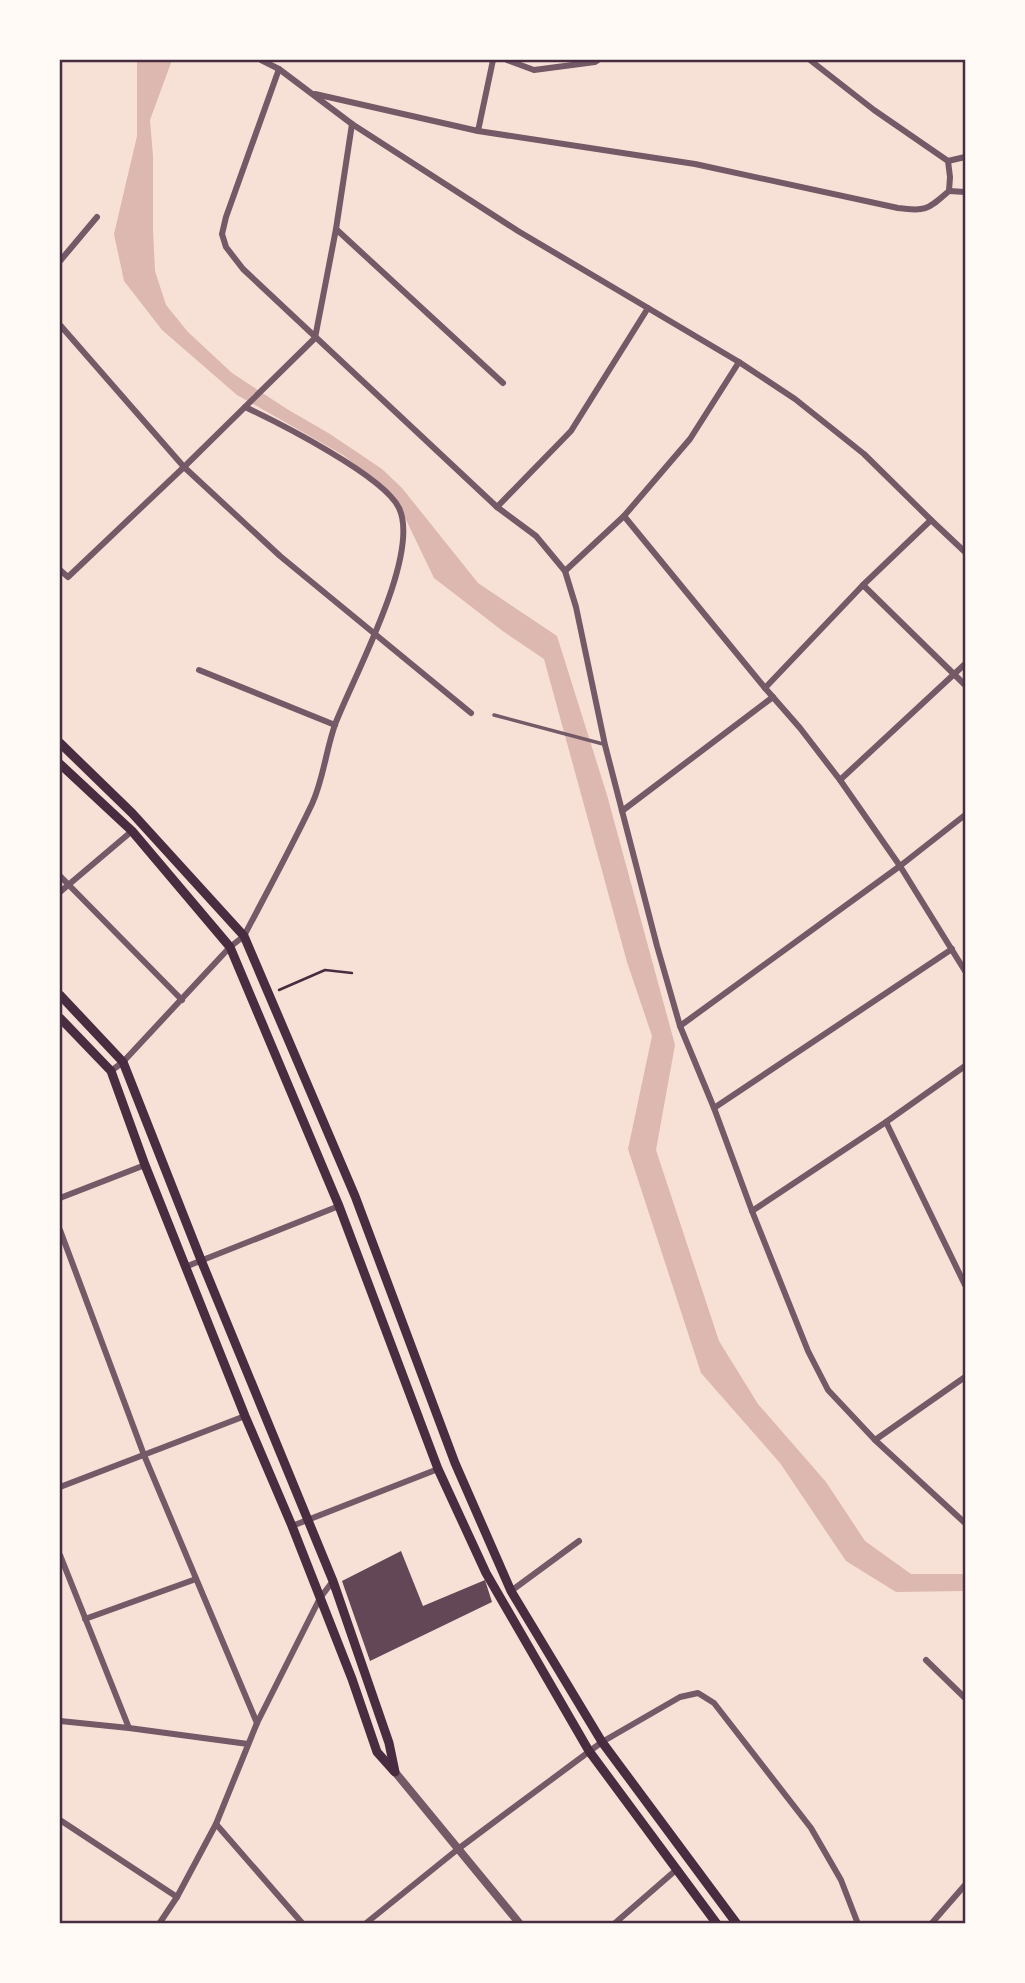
<svg xmlns="http://www.w3.org/2000/svg" width="1025" height="1983" font-family="Bitter,serif">
	<style>
		.water { fill: #dcb8b0 }
		.building { fill: #644757 }
		.lines { fill: none; stroke-linecap: round; stroke-linejoin: round }
		.path { stroke: #4a2c40; stroke-width: 2.5 }
		.service { stroke: #755966; stroke-width: 3.5 }
		.minor { stroke: #755966; stroke-width: 6 }
		.tertiary { stroke: #755966; stroke-width: 8 }
		.secondary { stroke: #4a2c40; stroke-width: 9 }
		.neatline { fill: none; stroke: #4a2c40; stroke-width: 2.5 }
	</style>
	<rect width="100%" height="100%" fill="#f7e1d7"/>
	<path class="water" d="M137,60h35l-22,60 3,36v73l2,42 11,34 22,27 44,41 55,36 43,25 52,35 20,19 76,95 79,53 50,159 68,250 -19,105 63,191 39,63 68,78 39,59 46,33h54v17l-69,1 -50,-31 -66,-98 -79,-90 -73,-224 24,-113 -25,-74 -83,-303 -40,-27 -70,-54 -40,-83 -51,-40 -106,-60 -75,-65 -38,-49 -10,-47 23,-98z"/>
	<path class="building" d="M401,1551l22,55 62,-26 7,22 -122,59 -28,-80z"/>
	<g class="lines">
		<path class="path" d="M279,990l46,-20 27,3"/>
		<path class="service" d="M494,715l109,29"/>
		<g class="minor">
			<path d="M261,60l18,9 73,55 166,107 221,131 56,37 69,55 67,66 34,32"/>
			<path d="M507,60l27,10 61,-8 3,-2"/>
			<path d="M810,60l64,50 74,51 2,16 -1,14"/>
			<path d="M279,69l-53,148 -4,17 4,13 17,22 254,238 39,29 29,35 11,36 29,138 52,201 23,80 34,82 38,103 56,140 20,39 47,50 90,83"/>
			<path d="M315,94l163,37 217,33 203,44c29,4 30,1 51,-17"/>
			<path d="M478,131l15,-71"/>
			<path d="M948,161l17,-4"/>
			<path d="M949,191l16,1"/>
			<path d="M336,229l167,154"/>
			<path d="M60,261l37,-44"/>
			<path d="M60,325l124,142 96,89 191,157"/>
			<path d="M497,507l74,-76 77,-123"/>
			<path d="M624,516l141,172 35,40 40,52 60,86 65,105"/>
			<path d="M60,570l8,7 116,-110 131,-129 21,-109 16,-105"/>
			<path d="M565,571l59,-55 66,-77 49,-77"/>
			<path d="M863,585l102,100"/>
			<path d="M199,670l136,55"/>
			<path d="M765,688l98,-103 68,-65"/>
			<path d="M840,780l125,-116"/>
			<path d="M622,811l151,-114"/>
			<path d="M60,876l122,124"/>
			<path d="M60,892l72,-61"/>
			<path d="M680,1026l220,-160 65,-51"/>
			<path d="M111,1071l12,-9 107,-115 14,-11c23,-44 47,-88 68,-132 12,-26 14,-56 24,-82 18,-46 85,-168 63,-214 -15,-32 -120,-85 -154,-101"/>
			<path d="M714,1108l238,-159"/>
			<path d="M886,1122l79,163"/>
			<path d="M60,1198l85,-33"/>
			<path d="M752,1211l134,-89 79,-56"/>
			<path d="M60,1230l84,225 113,268"/>
			<path d="M185,1267l154,-61"/>
			<path d="M875,1440l90,-63"/>
			<path d="M60,1487l185,-71"/>
			<path d="M292,1526l146,-57"/>
			<path d="M60,1555l69,173"/>
			<path d="M511,1591l68,-50"/>
			<path d="M85,1619l111,-40"/>
			<path d="M926,1660l39,38"/>
			<path d="M60,1721l69,7 119,16"/>
			<path d="M60,1820l117,77"/>
			<path d="M216,1824l87,100"/>
			<path d="M159,1924l18,-27 39,-73 41,-101 63,-125 13,-17"/>
			<path d="M365,1924l93,-75 144,-107 78,-45 18,-4 16,10 97,125 30,52 17,44"/>
			<path d="M614,1924l62,-54"/>
			<path d="M931,1924l34,-39"/>
		</g>
		<path class="tertiary" d="M395,1772l125,152"/>
		<g class="secondary">
			<path d="M60,743l72,70 112,123 111,260 100,267 56,128 91,151 135,182"/>
			<path d="M60,764l72,67 98,116 109,259 99,263 48,104 103,178 128,173"/>
			<path d="M60,995l63,67 78,198 132,321 56,162 6,29"/>
			<path d="M60,1018l51,53 34,94 100,251 47,110 60,153 25,73 17,19"/>
		</g>
	</g>
	<rect width="1025" height="1983" fill="none" stroke="#fffaf5" stroke-width="122"/>
	<rect x="61" y="61" width="903" height="1861" class="neatline"/>
</svg>
